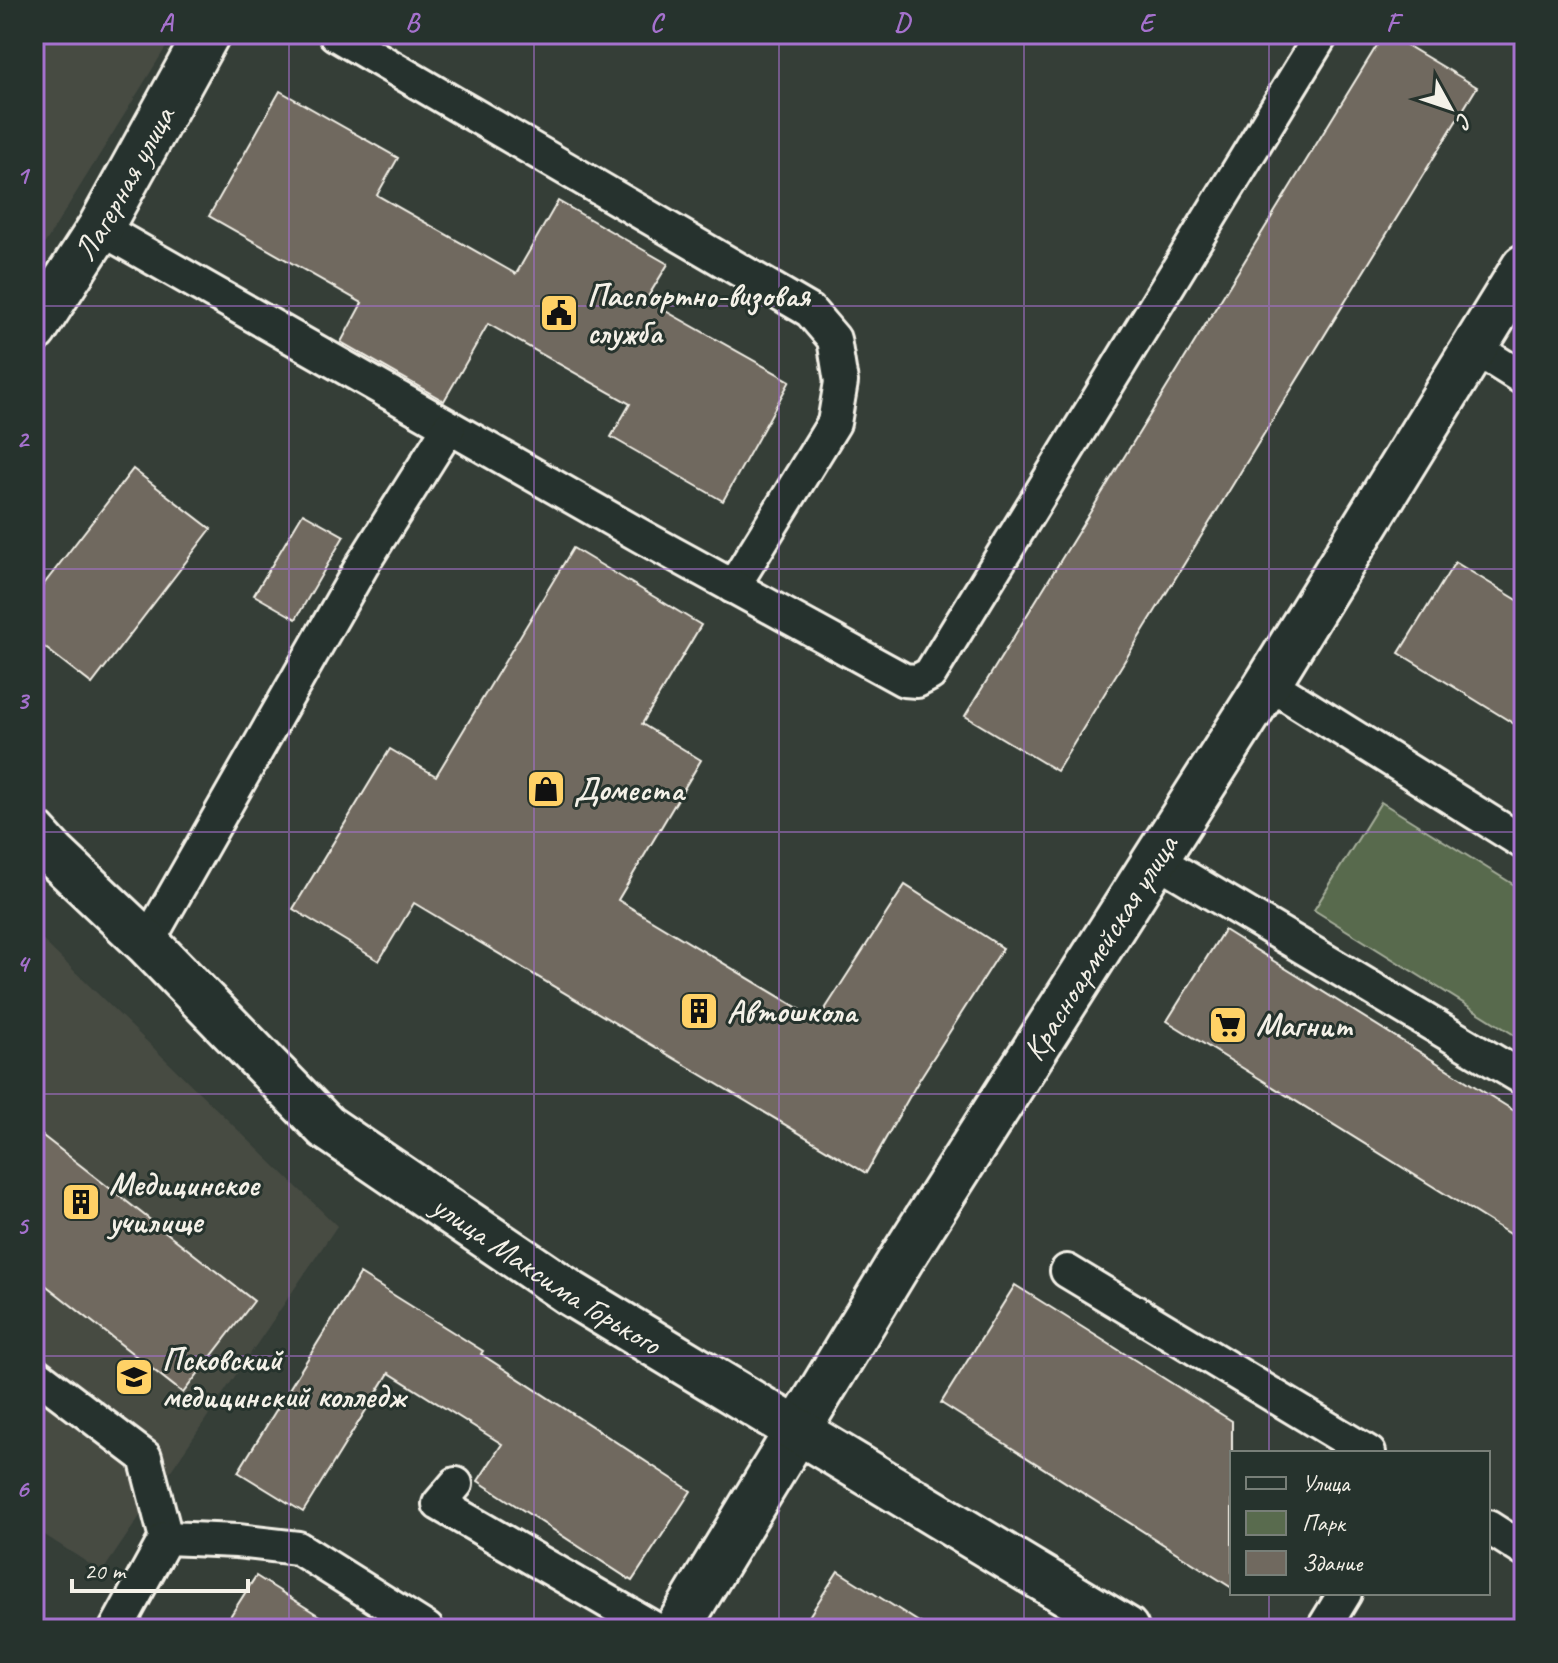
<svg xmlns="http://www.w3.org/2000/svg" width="1558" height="1663" font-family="Caveat,sans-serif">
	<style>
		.built { fill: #474b43 }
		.green { fill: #596b4e; stroke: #a6ae9b; stroke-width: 2 }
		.building { fill: #70695f; stroke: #f4f1e8; stroke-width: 2 }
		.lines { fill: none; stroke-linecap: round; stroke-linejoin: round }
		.service-casing { stroke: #f4f1e8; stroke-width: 38 }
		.minor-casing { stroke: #f4f1e8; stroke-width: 50 }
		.secondary-casing { stroke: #f4f1e8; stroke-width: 50 }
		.service { stroke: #26332d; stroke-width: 32 }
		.minor { stroke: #26332d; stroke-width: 44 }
		.secondary { stroke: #26332d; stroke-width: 44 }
		.grid { fill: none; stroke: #a571cd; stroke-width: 2; stroke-opacity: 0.55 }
		.labels { text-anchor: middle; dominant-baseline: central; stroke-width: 6; stroke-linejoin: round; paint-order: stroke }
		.street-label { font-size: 32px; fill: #f4f1e8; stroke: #26332d }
		.poi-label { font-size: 32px; font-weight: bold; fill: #f4f1e8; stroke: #26332d; text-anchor: start }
		.neatline { fill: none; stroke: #a571cd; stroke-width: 3 }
		.grid-label { font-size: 26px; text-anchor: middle; font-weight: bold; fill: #a571cd }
	</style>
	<rect width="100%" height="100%" fill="#353e37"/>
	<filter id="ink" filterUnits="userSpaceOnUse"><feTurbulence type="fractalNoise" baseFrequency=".0125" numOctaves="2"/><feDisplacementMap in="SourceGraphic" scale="16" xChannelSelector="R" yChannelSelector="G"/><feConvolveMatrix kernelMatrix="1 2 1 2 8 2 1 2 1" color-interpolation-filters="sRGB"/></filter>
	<g filter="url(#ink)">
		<g class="built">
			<path d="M34,34h140l-140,227z"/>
			<path d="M34,932l303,294 -235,346 -68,-44z"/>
		</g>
		<path class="green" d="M1381,802l143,89v150l-210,-131z"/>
		<g class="building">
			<path d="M1384,34h4l89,53 -420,684 -92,-55z"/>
			<path d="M280,91l118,67 -21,37 139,79 42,-73 110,63 -22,36 144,81 -67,120 -112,-64 19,-33 -142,-80 -44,77 -103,-59 21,-39 -153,-87z"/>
			<path d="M133,469l78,60 -119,155 -58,-45v-42z"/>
			<path d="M303,513l41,23 -48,83 -42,-24z"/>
			<path d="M573,548l128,77 -59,99 59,36 -83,140 200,120 87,-135 98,63 -84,132 -53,93 -452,-270 -35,58 -86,-52 97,-160 46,27z"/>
			<path d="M1455,562l69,42v126l-125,-77z"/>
			<path d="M1224,930l300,187v126l-357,-222z"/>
			<path d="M34,1129l220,172 -71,92 -149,-117z"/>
			<path d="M360,1274l123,77 -2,3 210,137 -59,90 -154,-100 24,-37 -113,-71 -86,139 -65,-40z"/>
			<path d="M1015,1285l217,136v167l-291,-185z"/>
			<path d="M838,1571l92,58h-129z"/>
			<path d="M256,1576l84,53h-118z"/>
		</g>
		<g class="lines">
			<g class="service-casing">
				<g id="service">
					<path d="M335,34l475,277 24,28 7,43 -7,41 -101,164"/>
					<path d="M100,228l541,308 263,144 13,1 13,-7 392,-640"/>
					<path d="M1473,347l51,32"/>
					<path d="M1268,683l256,160"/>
					<path d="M1155,859l369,220"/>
					<path d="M147,943l217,-381 85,-135"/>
					<path d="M1067,1271l302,182"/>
					<path d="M34,1373l111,84 21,81"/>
					<path d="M456,1484l-17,20 216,125"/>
					<path d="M1488,1527l36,23"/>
					<path d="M116,1629l50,-91 71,3 61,7 129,81"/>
					<path d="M1323,1629l22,-36"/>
				</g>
			</g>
			<g class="minor-casing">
				<g id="minor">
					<path id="s1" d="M34,330l66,-102 107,-194"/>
					<path id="s2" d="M677,1629l225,-371 366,-575 256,-416"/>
				</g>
			</g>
			<g class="secondary-casing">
				<g id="secondary">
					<path id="s3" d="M34,833l20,22 93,88 179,184 244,166 556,336"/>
				</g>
			</g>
			<use href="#service" class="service"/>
			<use href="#minor" class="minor"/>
			<use href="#secondary" class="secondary"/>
		</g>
	</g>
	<path class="grid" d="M289,34v1595M534,34v1595M779,34v1595M1024,34v1595M1269,34v1419M34,306h1490M34,569h1490M34,832h1490M34,1094h1490M34,1356h1490M1269,1593v36"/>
	<defs>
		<g id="civic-square" transform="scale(2)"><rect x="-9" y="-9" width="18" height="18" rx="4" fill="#ffd166" stroke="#26332d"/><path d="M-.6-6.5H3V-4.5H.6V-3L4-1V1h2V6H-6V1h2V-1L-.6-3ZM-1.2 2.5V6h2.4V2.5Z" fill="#111"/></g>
		<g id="shop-square" transform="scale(2)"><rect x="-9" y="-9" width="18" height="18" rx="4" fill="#ffd166" stroke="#26332d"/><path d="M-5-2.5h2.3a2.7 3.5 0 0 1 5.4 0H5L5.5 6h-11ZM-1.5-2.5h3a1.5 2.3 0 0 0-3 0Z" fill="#111"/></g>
		<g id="building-square" transform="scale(2)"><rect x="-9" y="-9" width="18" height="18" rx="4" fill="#ffd166" stroke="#26332d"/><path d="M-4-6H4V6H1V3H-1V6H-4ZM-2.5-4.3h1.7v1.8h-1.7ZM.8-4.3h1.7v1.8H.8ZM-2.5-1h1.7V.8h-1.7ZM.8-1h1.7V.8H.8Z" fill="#111"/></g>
		<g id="supermarket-square" transform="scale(2)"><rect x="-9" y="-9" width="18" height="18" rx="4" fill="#ffd166" stroke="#26332d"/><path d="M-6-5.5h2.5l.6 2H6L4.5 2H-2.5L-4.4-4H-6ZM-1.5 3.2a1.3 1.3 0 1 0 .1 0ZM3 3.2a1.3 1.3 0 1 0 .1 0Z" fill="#111"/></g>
		<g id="university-square" transform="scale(2)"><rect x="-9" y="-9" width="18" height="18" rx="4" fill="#ffd166" stroke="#26332d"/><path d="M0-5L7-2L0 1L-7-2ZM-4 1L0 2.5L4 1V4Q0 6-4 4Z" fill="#111"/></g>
	</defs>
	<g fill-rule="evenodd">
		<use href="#civic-square" x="559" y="313"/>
		<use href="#shop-square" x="546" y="789"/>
		<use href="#building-square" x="699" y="1011"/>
		<use href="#supermarket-square" x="1228" y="1025"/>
		<use href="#building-square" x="81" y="1202"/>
		<use href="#university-square" x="134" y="1377"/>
	</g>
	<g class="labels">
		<g class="street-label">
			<text stroke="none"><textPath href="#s1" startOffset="172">Лагерная улица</textPath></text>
			<text stroke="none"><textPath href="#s2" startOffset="802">Красноармейская улица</textPath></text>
			<text stroke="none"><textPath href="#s3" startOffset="680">улица Максима Горького</textPath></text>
		</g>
		<g class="poi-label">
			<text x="587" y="295">Паспортно-визовая<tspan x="587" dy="37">служба</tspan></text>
			<text x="574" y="789">Доместа</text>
			<text x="727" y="1011">Автошкола</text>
			<text x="1256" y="1025">Магнит</text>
			<text x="109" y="1184">Медицинское<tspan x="109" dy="37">училище</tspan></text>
			<text x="162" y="1359">Псковский<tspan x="162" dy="37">медицинский колледж</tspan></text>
		</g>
	</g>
	<rect width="1558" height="1663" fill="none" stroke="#26332d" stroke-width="88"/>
	<rect x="1230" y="1451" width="260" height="144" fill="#26332d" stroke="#787f78" stroke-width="2"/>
	<rect x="1246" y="1477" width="40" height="12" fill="#26332d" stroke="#787f78" stroke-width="2"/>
	<text x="1302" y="1491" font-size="24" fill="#f4f1e8">Улица</text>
	<rect x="1246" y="1511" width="40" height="24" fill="#596b4e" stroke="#787f78" stroke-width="2"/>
	<text x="1302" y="1531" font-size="24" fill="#f4f1e8">Парк</text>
	<rect x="1246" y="1551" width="40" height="24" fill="#70695f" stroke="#787f78" stroke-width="2"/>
	<text x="1302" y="1571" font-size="24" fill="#f4f1e8">Здание</text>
	<g transform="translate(1450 108) rotate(130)" stroke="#26332d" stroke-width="6" paint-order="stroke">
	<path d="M0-6L14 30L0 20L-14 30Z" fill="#f4f1e8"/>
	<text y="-12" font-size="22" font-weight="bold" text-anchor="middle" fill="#f4f1e8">С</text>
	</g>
	<path d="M72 1579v12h176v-12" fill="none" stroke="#f4f1e8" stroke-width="4"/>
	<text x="84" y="1579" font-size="24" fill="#f4f1e8" stroke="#26332d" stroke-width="6" paint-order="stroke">20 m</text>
	<rect x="44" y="44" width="1470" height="1575" class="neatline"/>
	<g class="grid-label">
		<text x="166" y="31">A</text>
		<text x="412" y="31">B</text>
		<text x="656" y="31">C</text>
		<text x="902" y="31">D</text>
		<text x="1146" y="31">E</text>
		<text x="1392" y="31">F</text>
		<text x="22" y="184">1</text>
		<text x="22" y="447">2</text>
		<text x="22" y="709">3</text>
		<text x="22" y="972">4</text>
		<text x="22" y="1234">5</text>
		<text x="22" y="1497">6</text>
	</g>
</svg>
